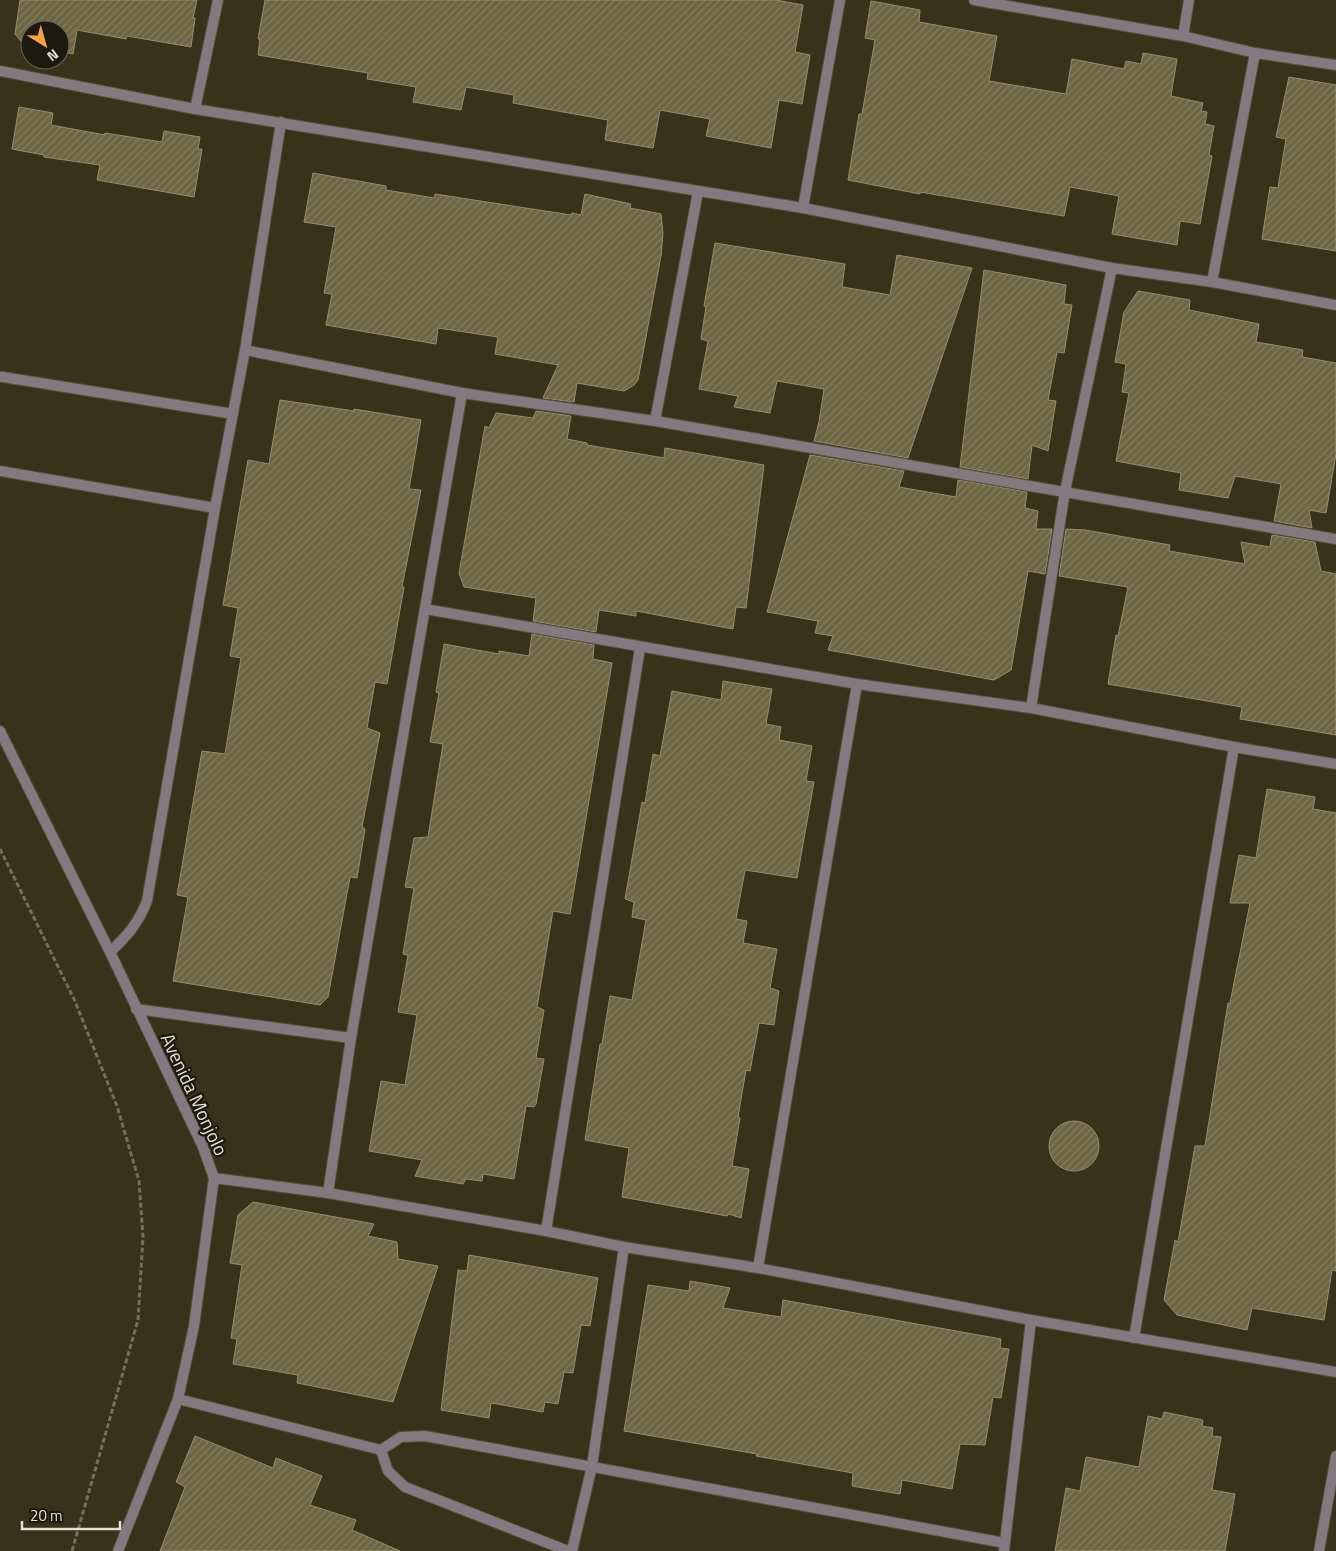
<svg xmlns="http://www.w3.org/2000/svg" width="1336" height="1551" font-family="'Titillium Web',sans-serif">
	<style>
		.building { fill: url(#building-hatch); stroke: #958e73 }
		.lines { fill: none; stroke-linecap: round; stroke-linejoin: round }
		.service-casing { stroke: #544e37; stroke-width: 12 }
		.minor-casing { stroke: #544e37; stroke-width: 12 }
		.tertiary-casing { stroke: #544e37; stroke-width: 12 }
		.path { stroke: #746f5a; stroke-width: 3; stroke-dasharray: 5 2.5; stroke-linecap: butt }
		.service { stroke: #847980; stroke-width: 10 }
		.minor { stroke: #847980; stroke-width: 10 }
		.tertiary { stroke: #847980; stroke-width: 10 }
		.labels { text-anchor: middle; dominant-baseline: central; stroke-width: 4.5; stroke-linejoin: round; paint-order: stroke }
		.street-label { font-size: 19px; fill: #e4e0d2; stroke: #1c1a0f }
	</style>
	<defs>
		<pattern id="building-hatch" width="6" height="6" patternUnits="userSpaceOnUse" patternTransform="scale(1.25)"><rect width="6" height="6" fill="#6e6542"/><path d="M-1 1l2-2M0 6l6-6M5 7l2-2" fill="none" stroke="#837b5c"/></pattern>
	</defs>
	<rect width="100%" height="100%" fill="#38321a"/>
	<g class="building">
		<path d="M20,0h177l-4,18h2l-4,29 -64,-11 -1,3 -49,-9 -4,24 -13,-3v-21h-30v16h-5l-10,-12z"/>
		<path d="M265,0h511l27,5 -8,47 15,3 -8,49 -23,-4 -8,48 -65,-12 4,-17 -50,-9 -7,38 -48,-8 3,-20 -95,-17 1,-8 -48,-8 -5,23 -48,-8 3,-15 -49,-8 1,-6 -110,-18 2,-16h-2z"/>
		<path d="M871,1l49,9 -1,12 78,14 -8,45 77,13 6,-35 52,10 2,-8 15,3 2,-11 34,6 -6,37 32,7 -2,8 6,1 -2,12 9,2 -5,29 3,1 -12,68 -20,-3 -3,24 -65,-11 7,-38 -49,-9 -6,29 -144,-24v2l-72,-14 11,-66h3l13,-74 -10,-2z"/>
		<path d="M1289,77l47,8v166l-74,-12 8,-52 8,1 8,-49 -10,-2z"/>
		<path d="M19,107l34,6 -2,12 54,10v-2l57,9 2,-11 36,6 -2,12h4l-8,48 -97,-17 3,-15 -56,-8v-2l-32,-6z"/>
		<path d="M313,173l73,13v4l48,8 1,-4 136,21 1,-2 9,2 4,-21 46,10 -1,4 31,6 2,19 -2,23 -23,124 -4,5 -10,6 -47,-8 -3,19 -31,-4 15,-33 -63,-11 3,-17 -60,-9 -2,16 -110,-19 6,-31 -8,-1 12,-66 -32,-5z"/>
		<path d="M715,243l130,21 -3,23 48,8 7,-40 75,13 -64,190 -94,-17 5,-19 5,-33 -47,-8 -7,32 -36,-6 4,-11 -39,-7 9,-48 -7,-2 5,-32 -2,-1z"/>
		<path d="M984,270l82,15 -2,19 8,1 -8,48 -7,-1 -9,48 8,1 -8,50 -16,-6 -4,34 -68,-12z"/>
		<path d="M1138,291l52,9 -1,10 70,14 -3,18 47,8 -1,7 34,6v91l-10,59 -17,-3 3,18 -38,-7 7,-37 -46,-8 -7,22 -49,-8 2,-17 -65,-12 13,-68 -7,-1 4,-28 -11,-2 9,-50z"/>
		<path d="M280,400l74,11v-2l67,11 -12,69 12,1 -19,97h2l-17,97 -12,-2 -8,46 13,5 -18,94 3,2 -8,49 -7,-1 -22,120 -8,8 -147,-24 15,-84 -11,-2 25,-144 23,3 16,-96 -11,-2 8,-48 -15,-3 25,-145 21,4z"/>
		<path d="M536,411l35,5 -4,23 20,4v2l77,13 1,-10 99,17 -18,143 -10,-1 -3,22 -97,-18v5l-37,-6 -3,22 -63,-11 3,-23 -72,-11 -5,-14 26,-147 4,2 7,-15 37,5z"/>
		<path d="M810,455l94,16 -5,16 57,10 2,-17 69,12 -2,16 13,3 -2,18h16l-7,45 -17,-3 -17,99 -17,10 -166,-30 5,-14 -18,-3 3,-12 -51,-9z"/>
		<path d="M1066,529l19,1 85,15 -1,6 76,13 -4,-22 29,5 2,-12 43,7 6,29 15,3v161l-96,-16 2,-12 -134,-23 8,-49 2,1 10,-49 -69,-11z"/>
		<path d="M532,634l62,11 -1,14 19,4 -42,251 -17,-3 -16,96 7,3 -8,48 8,1 -8,45 -2,3 -8,-1 -12,73 -31,-5 -1,7 -16,-2 -3,5 -48,-8 7,-16 -53,-9 12,-70 24,4 12,-70 -19,-3 10,-57 -5,-1 11,-66 -9,-1 9,-49 14,-1 15,-93 -13,-2 9,-49 -3,-1 8,-48 55,10v-3l30,5z"/>
		<path d="M723,681l49,8 -6,35 15,3 -2,13 33,6 -6,35 8,1 -17,96 -52,-8 -9,49 11,2 -4,22 34,6 -7,39 9,3 -5,34 -15,-2 -9,48 -4,-1 -8,47 2,1 -8,48 17,3 -8,49 -12,-4 -2,2 -105,-19 7,-49 -44,-8 15,-96h2l8,-48 22,4 14,-80 -14,-3 2,-15 -9,-3 17,-97 3,1 8,-49 7,2 12,-65 49,9z"/>
		<path d="M1267,789l48,8 -2,12 23,4v458l-4,-1 -8,50 -72,-12 -5,22 -70,-15 -13,-15 11,-60 3,2 17,-96h10l23,-143h2l20,-100h-20l9,-48 17,3z"/>
		<circle cx="1074" cy="1146" r="25"/>
		<path d="M253,1202l121,22 -6,12 29,6 1,17 40,7 -45,136 -96,-19 1,-8 -65,-11 4,-25 -6,-1 11,-73 -12,-2 8,-48z"/>
		<path d="M469,1255l129,23 -8,48 -9,-1 -8,48 -9,-1 -6,32 -13,-2 -2,10 -52,-9 -2,15 -48,-8 17,-140 9,1z"/>
		<path d="M690,1281l40,7 -7,20 58,9 2,-17 218,39 -1,9 9,1 -8,49 -8,-1 -8,48 -25,-1 -8,45 -50,-9 -2,14 -48,-8 1,-13 -97,-17 1,-2 -133,-23 24,-146 41,6z"/>
		<path d="M1164,1412l39,8 -1,6 11,2 -1,8 9,1 -9,53 23,4 -10,57h-170l11,-63 14,3 6,-34 53,10 9,-51 14,3z"/>
		<path d="M195,1436l78,32 3,-10 46,18 -12,29 46,15 -4,10 48,21h-240l25,-64 -9,-5z"/>
	</g>
	<g class="lines">
		<g class="service-casing">
			<g id="service">
				<path d="M0,377h3l230,37"/>
				<path d="M0,471l215,37"/>
			</g>
		</g>
		<g class="minor-casing">
			<g id="minor">
				<path d="M218,0l-23,109 608,99 309,60 100,14 124,23"/>
				<path d="M974,0l209,36 72,17 81,12"/>
				<path d="M1183,36l6,-36"/>
				<path d="M0,71l195,38"/>
				<path d="M803,208l37,-208"/>
				<path d="M1212,282l43,-229"/>
				<path d="M245,350l217,43 193,28 681,118"/>
				<path d="M655,421l43,-229"/>
				<path d="M425,609l432,75 174,24 203,39 102,17"/>
				<path d="M1031,708l34,-217 47,-223"/>
				<path d="M110,952c17,-16 28,-28 37,-51l68,-393 30,-158 36,-228"/>
				<path d="M136,1009l215,29"/>
				<path d="M214,1178l114,15 218,38 78,16 134,21 273,52 305,52"/>
				<path d="M328,1193l23,-155 111,-645"/>
				<path d="M546,1231l94,-583"/>
				<path d="M758,1268l99,-584"/>
				<path d="M1134,1338l100,-591"/>
				<path d="M178,1399l203,51 7,21 17,16 163,64"/>
				<path d="M381,1450l20,-13 24,-1 580,107"/>
				<path d="M572,1551l20,-85 32,-219"/>
				<path d="M1004,1551l27,-231"/>
				<path d="M1319,1551l17,-95"/>
			</g>
		</g>
		<g class="tertiary-casing">
			<path id="tertiary" d="M0,731l110,221 93,195 11,31 -20,148 -16,73 -60,152"/>
		</g>
		<path class="path" d="M0,849l74,150 43,107 22,75 4,56 -5,83 -66,231"/>
		<use href="#service" class="service"/>
		<use href="#minor" class="minor"/>
		<use href="#tertiary" class="tertiary"/>
	</g>
	<g class="labels">
		<g class="street-label">
			<text transform="translate(195 1094) rotate(65)">Avenida Monjolo</text>
		</g>
	</g>
	<g transform="translate(45 45) rotate(143)"><circle r="24" fill="#1c1a0f" stroke="#6c695d"/>
	<path d="M0-4L9 19L0 12L-9 19Z" fill="#f8a14a"/>
	<text y="-8" font-size="14" font-weight="bold" text-anchor="middle" fill="#e4e0d2">N</text>
	</g>
	<path d="M22 1521v8h98v-8" fill="none" stroke="#e4e0d2" stroke-width="2.5"/>
	<text x="30" y="1521" font-size="15" fill="#e4e0d2" stroke="#1c1a0f" stroke-width="4" paint-order="stroke">20 m</text>
</svg>
